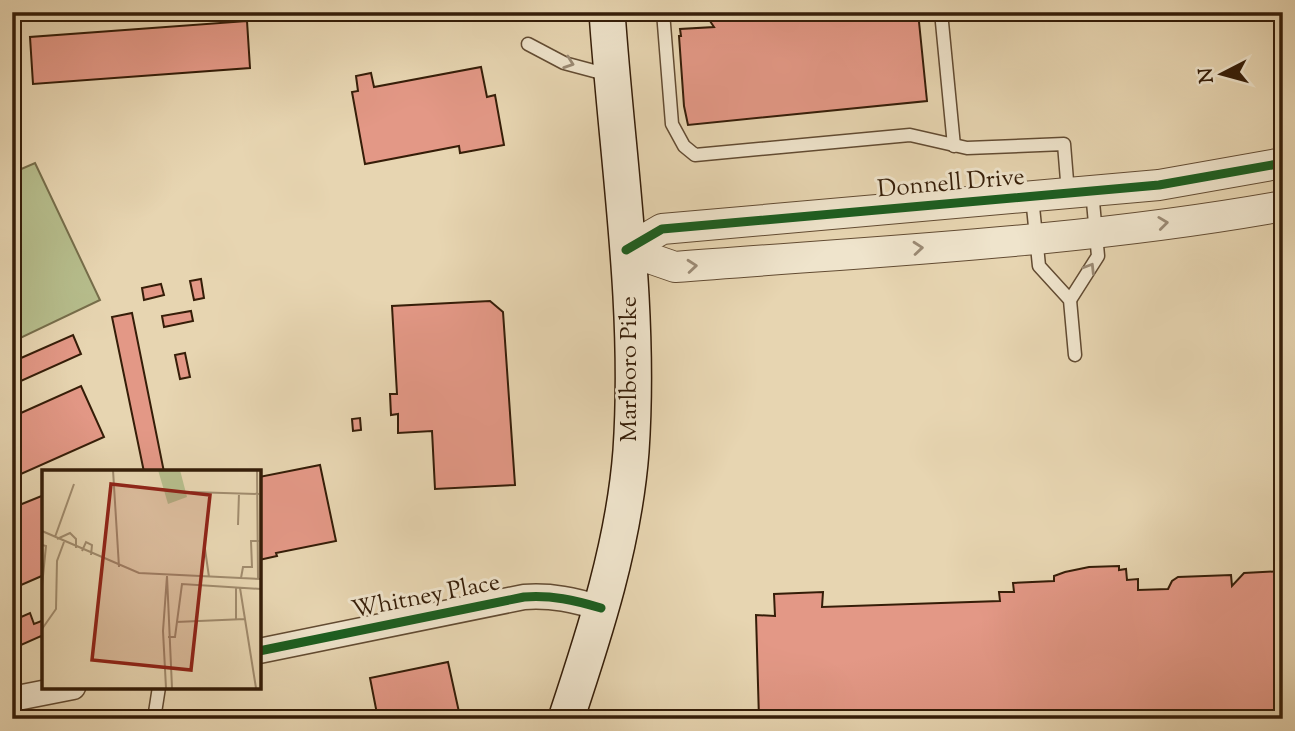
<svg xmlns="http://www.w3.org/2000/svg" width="1295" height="731" font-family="'Sorts Mill Goudy',serif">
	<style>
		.green { fill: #b6bd8c; stroke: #766d4a; stroke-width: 2 }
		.building { fill: #e39886; stroke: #351d08; stroke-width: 2 }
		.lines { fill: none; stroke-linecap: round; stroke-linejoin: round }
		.service-casing { stroke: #624b32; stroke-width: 15 }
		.minor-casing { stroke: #624b32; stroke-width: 27 }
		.tertiary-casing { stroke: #624b32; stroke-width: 32 }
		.secondary-casing { stroke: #351d08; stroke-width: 38 }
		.service { stroke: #efe4cc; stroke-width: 12 }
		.minor { stroke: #efe4cc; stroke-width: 24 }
		.tertiary { stroke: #efe4cc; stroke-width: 30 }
		.secondary { stroke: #efe4cc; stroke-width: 35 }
		.cycleway-casing { stroke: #efe4cc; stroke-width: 13 }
		.cycleway { stroke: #1b5e20; stroke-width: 9 }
		.oneway { stroke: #9b8a74 }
		.labels { text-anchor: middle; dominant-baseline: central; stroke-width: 6; stroke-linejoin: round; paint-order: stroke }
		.street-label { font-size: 24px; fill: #351d08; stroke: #efe4cc }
		.inset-road { fill: none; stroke: #a08b6d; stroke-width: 2 }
		.view { fill: #8f2418; fill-opacity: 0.15; stroke: #8f2418; stroke-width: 3.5 }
		.inset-edge { fill: none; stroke: #351d08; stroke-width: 3.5 }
	</style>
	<rect width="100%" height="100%" fill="#e7d5b1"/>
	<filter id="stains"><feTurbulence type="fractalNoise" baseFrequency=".00286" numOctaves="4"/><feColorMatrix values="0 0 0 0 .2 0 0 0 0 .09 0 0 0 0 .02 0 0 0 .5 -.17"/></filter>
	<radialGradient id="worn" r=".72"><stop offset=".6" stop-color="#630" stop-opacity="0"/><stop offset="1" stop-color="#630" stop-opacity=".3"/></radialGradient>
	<path class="green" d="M35,163l65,137 -88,42v-169z"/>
	<g class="building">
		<path d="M704,12h214l9,89 -239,24 -4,-19 -5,-70h2l-1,-7 34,-2z"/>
		<path d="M247,21l3,47 -217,16 -3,-47z"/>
		<path d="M481,67l6,30 8,-2 9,50 -44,8 -1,-7 -94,18 -13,-72 6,-1 -2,-15 15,-3 3,14z"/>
		<path d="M201,279l3,19 -10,2 -4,-19z"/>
		<path d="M161,284l3,11 -20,5 -2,-12z"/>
		<path d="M490,301l13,11 12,173 -80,4 -3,-58 -34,2v-19l-7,1 -1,-21h7l-5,-88z"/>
		<path d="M191,311l2,10 -29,6 -2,-11z"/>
		<path d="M132,313l32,159h-20l-32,-155z"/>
		<path d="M73,335l8,19 -69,31v-23z"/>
		<path d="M185,353l5,24 -10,2 -5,-24z"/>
		<path d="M81,386l23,51 -92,41v-61z"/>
		<path d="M360,418l1,12 -8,1 -1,-12z"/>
		<path d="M320,465l16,76 -60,12 1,3 -18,4v-83z"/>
		<path d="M44,495v80l-32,14v-81z"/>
		<path d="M1119,566v4l7,-1 1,11 11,-1v11l30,-1 4,-8 6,-4 53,-2 1,11 12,-13 39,-2v148h-524l-3,-104 19,1 -1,-22 49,-2 -1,15 178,-6 -1,-9h15l-1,-9 41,-2v-5l11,-4 24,-5z"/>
		<path d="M30,613l4,11 10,-4v23l-3,-7 -29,13v-28z"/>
		<path d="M448,662l11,50 -32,7h-49l-8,-41z"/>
	</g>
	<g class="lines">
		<g class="service-casing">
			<g id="service">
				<path d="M663,12l9,112 12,22 11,9 215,-20 57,13 97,-4 4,49"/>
				<path d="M941,12l13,134"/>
				<path d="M528,44l36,19 45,12"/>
				<path d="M1032,197l7,69 31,34 5,55"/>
				<path d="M1070,300l28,-44 -6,-65"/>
				<path d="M154,719l5,-32"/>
			</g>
		</g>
		<g class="minor-casing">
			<g id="minor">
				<path d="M259,651l265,-54c28,-2 50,3 77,11"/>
				<path d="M12,699l61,-12"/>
			</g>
		</g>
		<g class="tertiary-casing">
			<g id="tertiary">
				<path d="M626,250l36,-21 497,-44 124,-22"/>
				<path d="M626,250l49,17c203,-16 408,-25 608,-61"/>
			</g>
		</g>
		<g class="secondary-casing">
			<path id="secondary" d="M566,719c29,-87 58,-176 65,-268 10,-146 -14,-293 -24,-439"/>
		</g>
		<use href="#service" class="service"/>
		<use href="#minor" class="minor"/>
		<use href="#tertiary" class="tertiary"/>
		<use href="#secondary" class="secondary"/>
		<g class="cycleway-casing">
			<g id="cycleway">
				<path d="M626,250l36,-21 497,-44 124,-22"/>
				<path d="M259,651l265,-54c28,-2 50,3 77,11"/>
			</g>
		</g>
		<use href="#cycleway" class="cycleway"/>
	</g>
	<defs><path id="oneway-chevron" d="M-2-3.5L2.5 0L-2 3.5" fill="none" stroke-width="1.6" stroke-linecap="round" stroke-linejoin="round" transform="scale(1.75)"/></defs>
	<g class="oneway">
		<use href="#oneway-chevron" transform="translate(569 63) rotate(19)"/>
		<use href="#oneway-chevron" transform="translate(1163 223) rotate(-7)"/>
		<use href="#oneway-chevron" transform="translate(918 248) rotate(-5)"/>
		<use href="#oneway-chevron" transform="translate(692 266) rotate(-5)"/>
		<use href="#oneway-chevron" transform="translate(1090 268) rotate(-58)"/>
	</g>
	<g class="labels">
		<g class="street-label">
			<text transform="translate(951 184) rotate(-5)">Donnell Drive</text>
			<text transform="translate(630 369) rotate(-90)">Marlboro Pike</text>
			<text transform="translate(426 597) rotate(-11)">Whitney Place</text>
		</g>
	</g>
	<g transform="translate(42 470)">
		<rect width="219" height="219" fill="#e7d5b1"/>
		<path d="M116,0h22l7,27 -19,7z" fill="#b6bd8c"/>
		<path class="inset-road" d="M71,0l6,97M215,0l1,108M149,22l68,2M196,55l1,-32M0,61l97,42 122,6M13,67l19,-53M15,69l13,-6 6,6v9M0,75l4,1 -4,40M163,79l4,28M40,81l4,-9 6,3 -1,10M125,106l5,112M199,108l2,-11h9l-1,-26h8M198,118l16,100M194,150v-32M134,152l69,-3M0,159l14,-20 1,-48 7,-19M126,167h7l7,-53 79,5M124,218l-3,-57 4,-55"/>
		<path class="view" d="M69,14l99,11 -19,175 -99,-10z"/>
		<rect width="219" height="219" class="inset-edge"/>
	</g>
	<rect width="1295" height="731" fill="none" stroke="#e7d5b1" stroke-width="42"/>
	<rect x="14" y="14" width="1267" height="703" fill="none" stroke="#351d08" stroke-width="3.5"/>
	<rect x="21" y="21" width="1253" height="689" fill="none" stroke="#351d08" stroke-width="2"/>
	<g transform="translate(1222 74) rotate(264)" stroke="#efe4cc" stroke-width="5" paint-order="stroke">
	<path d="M0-5L12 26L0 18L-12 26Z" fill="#351d08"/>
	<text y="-10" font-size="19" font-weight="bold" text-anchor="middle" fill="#351d08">N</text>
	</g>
	<rect width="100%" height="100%" filter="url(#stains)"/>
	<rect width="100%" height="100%" fill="url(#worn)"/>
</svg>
